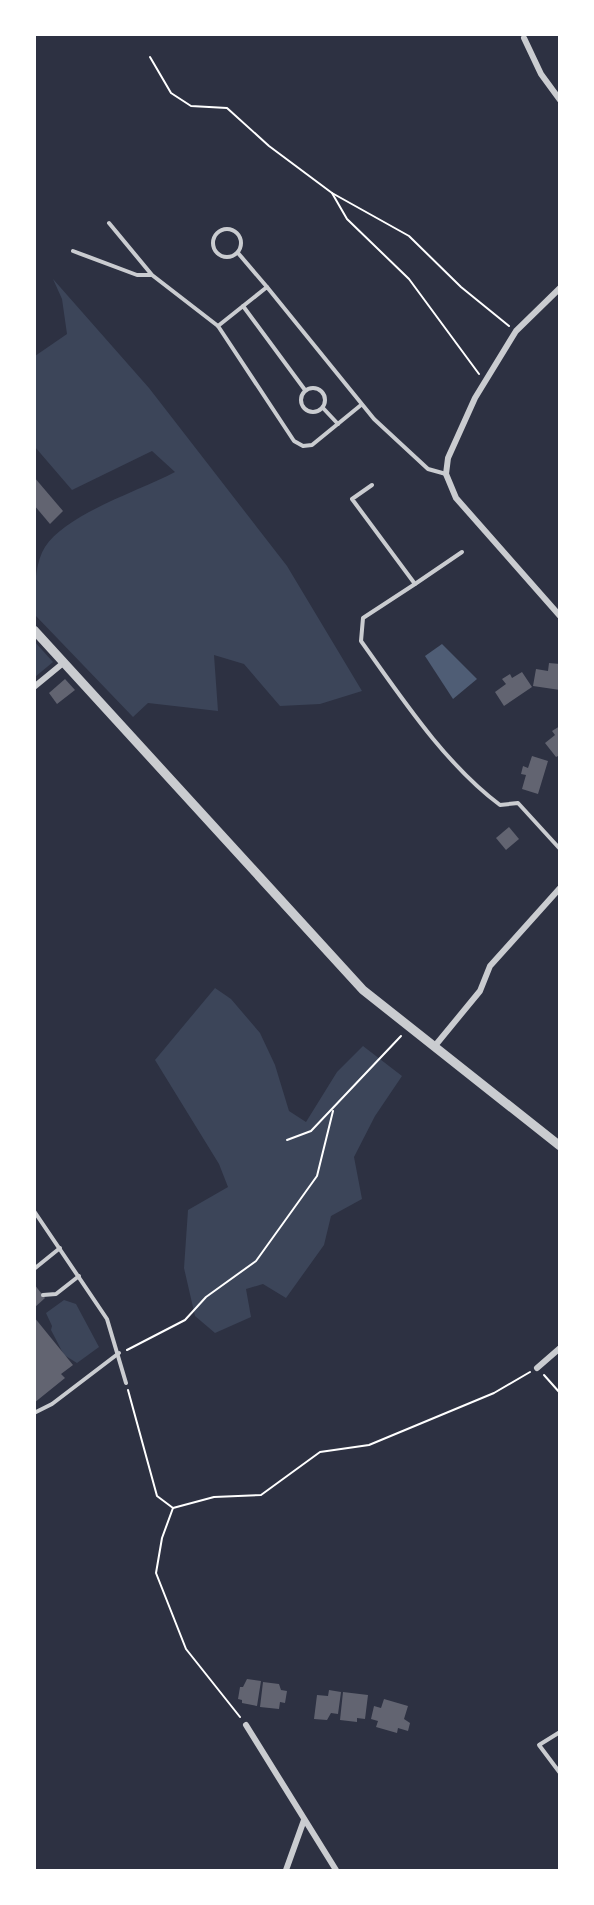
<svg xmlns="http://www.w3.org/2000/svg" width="594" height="1905" font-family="Ubuntu,sans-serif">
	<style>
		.green { fill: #3c4559 }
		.water { fill: #4f5d75 }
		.building { fill: #626471 }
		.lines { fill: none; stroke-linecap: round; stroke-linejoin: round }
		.path { stroke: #fff; stroke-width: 2 }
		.service { stroke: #caccd0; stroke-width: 4 }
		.minor { stroke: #caccd0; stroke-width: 6 }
		.tertiary { stroke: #caccd0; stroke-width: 9 }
	</style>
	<rect width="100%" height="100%" fill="#2d3142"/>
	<g class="green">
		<path d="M53,279l96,109 138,178 75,125 -42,13 -40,2 -36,-42 -30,-9 4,56 -70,-8 -15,14 -98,-102c-1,-19 -1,-51 10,-68 21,-33 94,-56 130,-75l-23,-21 -80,39 -37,-43v-91l32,-22 -5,-35z"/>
		<path d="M34,641l19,21 -18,15h-1z"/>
		<path d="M215,988l16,11 29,34 15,32 14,46 17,11 31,-50 26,-26 39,30 -27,40 -21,41 8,42 -31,17 -7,29 -38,53 -23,-14 -17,5 5,28 -36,16 -20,-17 -11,-48 4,-58 40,-23 -9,-23 -64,-104z"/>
		<path d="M64,1300l12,4 23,43 -22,16 -13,-8 -13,-25 1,-4 -6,-13z"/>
	</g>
	<path class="water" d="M442,644l35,35 -24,20 -28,-43z"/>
	<g class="building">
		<path d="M34,477l29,34 -13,13 -16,-19z"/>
		<path d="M549,663l11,1v26l-27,-4 3,-17 12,2z"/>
		<path d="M522,672l10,15 -28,19 -9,-14 11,-8 -4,-5 8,-5 2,4z"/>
		<path d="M65,679l10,11 -18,14 -8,-11z"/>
		<path d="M560,726v29l-4,2 -11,-14 10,-8 -3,-4z"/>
		<path d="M532,756l16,5 -10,33 -16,-5 4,-14 -5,-1 2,-8 5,2z"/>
		<path d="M509,827l10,12 -13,11 -10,-12z"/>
		<path d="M34,1284l11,14 -11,10z"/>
		<path d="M34,1317l39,48 -12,9 4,4 -31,25z"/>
		<path d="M247,1679l14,2 -4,25 -15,-3v-3l-4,-1 2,-12h3z"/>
		<path d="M263,1682l16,2 2,6 6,1 -2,12 -5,-1 -1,7 -19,-2z"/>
		<path d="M329,1690l12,2 -3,22 -7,-1 -4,7 -13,-1 3,-24 11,1z"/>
		<path d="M343,1692l25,3 -3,24 -8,-1v4l-17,-2z"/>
		<path d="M384,1699l24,7 -4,13 6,4 -2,8 -10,-3 -1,5 -21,-6 2,-6 -7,-2 3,-13 7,2z"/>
	</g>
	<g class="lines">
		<g class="path">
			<path d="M150,57l21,36 20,13 36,2 42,38 63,47 77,43 52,51 48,39"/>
			<path d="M332,193l15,26 62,60 70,95"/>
			<path d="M287,1140l24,-9 90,-95"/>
			<path d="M127,1350l58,-30 21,-23 50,-36 61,-85 16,-65"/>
			<path d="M544,1375l16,18"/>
			<path d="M128,1390l29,106 16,12"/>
			<path d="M240,1717l-54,-68 -30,-76 6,-35 11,-30 41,-11 47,-2 59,-43 49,-7 125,-52 36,-21"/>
		</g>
		<g class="service">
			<path d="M109,223l43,52 66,51 76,115 9,5 9,-1 49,-40"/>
			<circle cx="227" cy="243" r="14"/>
			<path d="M73,251l64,24h14"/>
			<path d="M238,253l29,34"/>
			<path d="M243,306l62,84"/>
			<path d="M218,326l49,-39 107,132 54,50 18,5"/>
			<circle cx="313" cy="400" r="12"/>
			<path d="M323,408l15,16"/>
			<path d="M372,485l-20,14 63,85 -52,34 -2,23c40,56 84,123 139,164l18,-2 42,46"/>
			<path d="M415,584l47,-32"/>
			<path d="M34,1211l73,108 19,64"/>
			<path d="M34,1269l26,-21"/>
			<path d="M43,1295l13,-1 23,-18"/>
			<path d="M34,1413l18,-9 67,-51"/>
			<path d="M560,1732l-21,13 21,28"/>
		</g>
		<g class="minor">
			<path d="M524,38l17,36 19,26"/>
			<path d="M560,288l-44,43 -41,67 -27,60 -2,16 10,24 104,118"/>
			<path d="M34,687l28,-23"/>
			<path d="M434,1047l46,-56 10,-25 70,-78"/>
			<path d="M537,1368l23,-20"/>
			<path d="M246,1725l90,145"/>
			<path d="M286,1870l18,-50"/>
		</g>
		<path class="tertiary" d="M34,630l329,360 197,156"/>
	</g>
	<rect width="594" height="1905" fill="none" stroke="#ffffff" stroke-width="72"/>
</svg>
